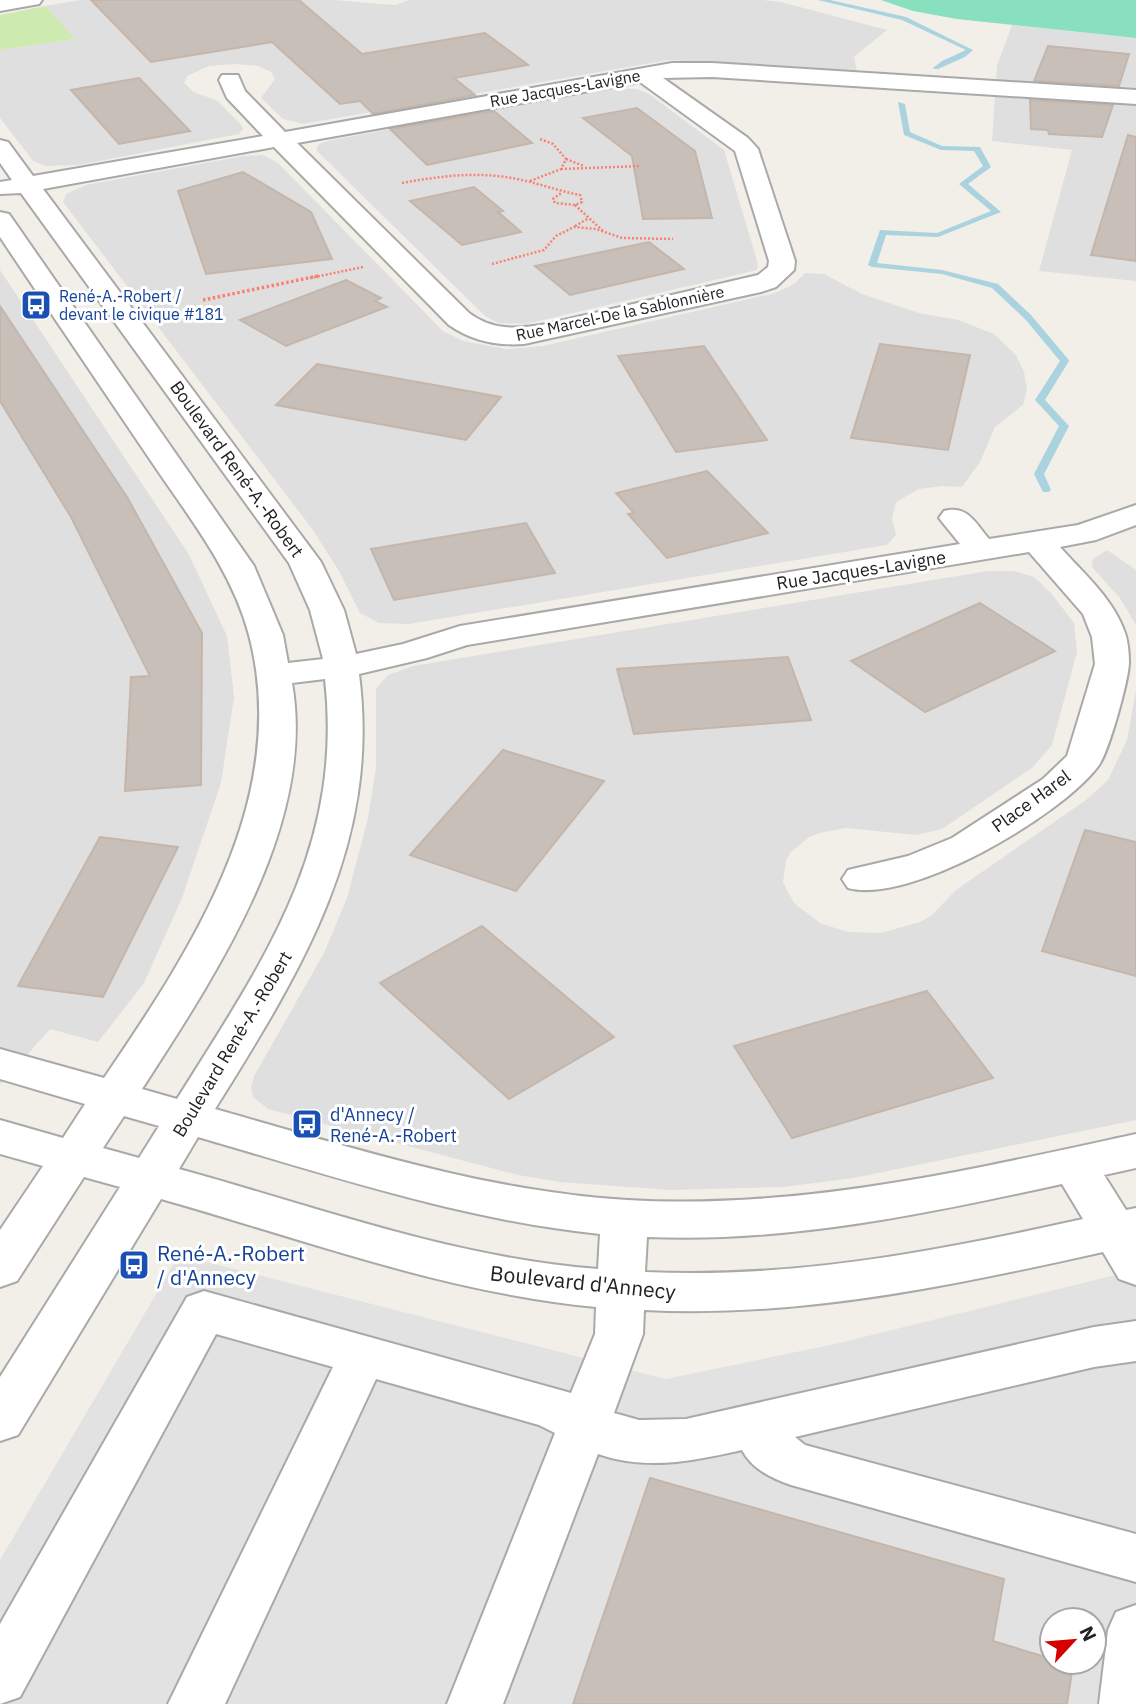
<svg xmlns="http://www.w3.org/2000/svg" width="1136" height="1704" font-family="'IBM Plex Sans',sans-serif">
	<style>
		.residential { fill: #e0dfdf }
		.grass { fill: #cdebb0 }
		.pitch { fill: #88e0be }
		.parking { fill: #e2e2e2; fill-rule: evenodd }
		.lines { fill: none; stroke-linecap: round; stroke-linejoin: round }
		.stream { fill: #aad3df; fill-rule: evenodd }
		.building { fill: #c7bfb8; stroke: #c4b6ab; stroke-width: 2 }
		.minor-casing { stroke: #a9a9a9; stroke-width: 4 }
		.path-far1 { stroke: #fa8072; stroke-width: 2.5; stroke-dasharray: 2 2; stroke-linecap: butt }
		.path { stroke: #fa8072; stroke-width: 3.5; stroke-dasharray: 2.5 2.5; stroke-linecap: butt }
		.minor { fill: #fff; fill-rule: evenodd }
		.labels { text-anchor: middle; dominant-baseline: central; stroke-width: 6; stroke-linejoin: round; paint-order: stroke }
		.far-street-label { font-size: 16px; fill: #222; stroke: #fff }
		.far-transit-label { font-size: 16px; fill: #164399; stroke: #fff; text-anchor: start }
		.street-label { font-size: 18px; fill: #222; stroke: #fff }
		.transit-label { font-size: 18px; fill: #164399; stroke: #fff; text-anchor: start }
		.near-transit-label { font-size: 21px; fill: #164399; stroke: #fff; text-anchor: start }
		.near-street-label { font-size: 21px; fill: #222; stroke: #fff }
	</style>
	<rect width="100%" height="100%" fill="#f2efe9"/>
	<g class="residential">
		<path d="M81,0h253l61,5 14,-5h354l18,2 106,28 -33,27 3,14 -189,-11 -365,64 -20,-5 -22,-21 14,-19 -4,-7 -13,-6 -23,-2 -26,2 -22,10 -3,7 10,9 24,9 24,25 1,3 -4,5 -160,31 -33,1 -13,-5 -33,-43v-68l74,-11 -29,-33z"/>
		<path d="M1012,25l124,13v243l-97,-10 33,-121 -80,-9 5,-75z"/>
		<path d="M615,88l22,1 12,5 75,56 34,114 -1,6 -231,54 -28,-1 -13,-7 -169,-166 3,-6 13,-4z"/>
		<path d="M263,155l15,8 165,168 20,10 44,8 36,-3 232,-53 19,-9 11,-11 19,1 38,20 57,19 39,7 36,14 22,21 8,17 3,17 -4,16 -28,22 -15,35 -18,25 -20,-1 -23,3 -23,13 -4,16 4,17 -9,10 -478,79 -30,-1 -19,-10 -21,-42 -26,-41 -250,-328 3,-8 20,-9 157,-29z"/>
		<path d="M0,270l188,283 39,83 7,61 -13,86 -39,115 -38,85 -46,59 -48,-13 -50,56z"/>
		<path d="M1107,550l29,20v55l-16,-27 -28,-31 1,-8z"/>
		<path d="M988,571h26l20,6 17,16 23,30 3,29 -25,93 -20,23 -90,61 -26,6 -71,-7 -26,5 -11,5 -17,14 -5,8 -3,22 11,21 26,20 15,5 14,4 32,1 39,-11 11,-6 25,-26 130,-90 22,-20 19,-40 9,-49v429l-282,58 -71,9 -113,3 -111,-8 -41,-7 -250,-66 -15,-12 -2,-9 3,-12 70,-123 23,-55 21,-80 8,-50v-79l12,-14 25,-9z"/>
	</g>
	<path class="grass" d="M45,6l30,33 -75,11v-35z"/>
	<path class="pitch" d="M881,0h255v38l-179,-19 -44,-8z"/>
	<path class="parking" d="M179,1255l487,124 169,-35 301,-74v434h-1136v-144zM1052,1620h42v42h-42z"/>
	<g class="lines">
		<g class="stream">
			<path d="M818,0h12l76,17 67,33 -8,7 -27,12h-4l-1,-1 9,-7 24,-11 -64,-30z"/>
			<path d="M898,102l7,2 5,28 32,14 38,1 11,20 -23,17 33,28 -63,25 -52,-2 -9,28 65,7 56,14 33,31 37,44 1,2 -24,39 24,26 -25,48 7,16 -2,2h-6l-9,-18 25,-48 -24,-26 25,-39 -35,-42 -33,-31 -50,-14 -70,-7 -4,-2 12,-35 57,3 54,-22 -32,-27 24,-18 -9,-15 -33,-1 -37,-15z"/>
		</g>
	</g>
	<g class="building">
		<path d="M91,0h208l63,54 123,-21 43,32 -74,13 21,17 -102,19 -13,-13 -20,3 -68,-62 -121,20z"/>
		<path d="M1048,46l81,8 -10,32 -85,-5z"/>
		<path d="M139,78l51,53 -71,13 -48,-54z"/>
		<path d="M1030,100l83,5 -11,32 -53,-3 -1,-4 -17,-1z"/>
		<path d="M637,108l58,43 17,67 -69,1 -11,-63 -49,-38z"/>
		<path d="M494,111l38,32 -105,22 -37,-36z"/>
		<path d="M1128,135l8,2v124l-45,-6z"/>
		<path d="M243,172l68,40 21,47 -126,15 -28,-83z"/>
		<path d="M474,187l29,24 -5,1 23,20 -59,13 -52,-44z"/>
		<path d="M649,242l35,27 -114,26 -35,-29z"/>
		<path d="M346,280l35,18 -6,3 12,6 -101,39 -46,-26z"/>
		<path d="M0,306l127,191 75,136 -1,152 -76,6 6,-114 19,-1 -79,-159 -71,-116z"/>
		<path d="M880,344l90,11 -22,95 -97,-12z"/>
		<path d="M704,346l63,94 -91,12 -58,-96z"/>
		<path d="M317,364l184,33 -35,43 -190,-35z"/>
		<path d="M707,471l61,62 -101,25 -39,-44 6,-1 -18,-20z"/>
		<path d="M526,523l29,50 -161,27 -23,-51z"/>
		<path d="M980,603l75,48 -130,61 -74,-51z"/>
		<path d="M788,657l23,63 -177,14 -17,-65z"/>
		<path d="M503,750l101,31 -88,110 -106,-36z"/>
		<path d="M1085,830l51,12v134l-94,-25z"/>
		<path d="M100,837l78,10 -75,150 -85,-11z"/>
		<path d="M482,926l132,111 -105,62 -129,-116z"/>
		<path d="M927,991l66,87 -201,60 -58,-92z"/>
		<path d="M650,1478l354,101 -11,62 59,18v3l21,3 -6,39h-494z"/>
	</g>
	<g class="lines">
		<g class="minor-casing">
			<g id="minor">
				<path d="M0,0h42l-3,4 -39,7z"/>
				<path d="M672,63h40l424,27v14l-424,-27 -49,1 85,60 10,11 37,112 -1,9 -18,17 -15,5 -237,52c-27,2 -52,-3 -75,-19l-175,-178 -231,42 278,373 23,48 12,44 47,-10 57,-18 500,-82 -21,-26 5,-7c24,-6 31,12 45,28l89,-14 58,-20v20l-40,15 -36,7c24,27 55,53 66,89 2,8 3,18 3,26 0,17 -20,89 -30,103 -36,50 -189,140 -251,123l-6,-9 6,-9 60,-14 44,-18 91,-59 24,-23 28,-92 -3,-27 -9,-23 -54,-62 -562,93 -40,13 -68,16c22,170 -58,297 -144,435 134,38 273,83 413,91 172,10 342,-30 508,-66v34l-32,7 22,35 10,-2v77l-17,-6 -16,-27c-152,34 -303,66 -459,58l-1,24 -29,79 25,7 47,-1 408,-92 42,-6v40l-42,6 -299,70 10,8 331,89v48l-345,-97c-20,-7 -39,-16 -49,-35 -49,11 -95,21 -144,4l-95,250h-56l108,-271 -16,-8 -163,-46 -151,325h-57l165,-337 -117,-33 -196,363 -20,7v-80l187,-327 17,-6 367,102 24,-59 1,-27c-150,-14 -290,-67 -435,-108l-143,236 -18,6v-64l120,-190 -36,-10 -67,104 -17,6v-57l43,-64 -43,-12v-34l63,18 22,-34 -85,-25v-30l104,29c87,-128 188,-280 145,-443 -17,-65 -61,-119 -98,-174 -50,-74 -101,-149 -151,-224v-25l9,2 245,352 29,69 5,28 35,-4 -13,-49 -21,-47 -268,-370 -21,1v-12l12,-2 -12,-17v-23l8,2 25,34 230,-40 -36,-38 -8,-18 3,-5h16l7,16 40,41zM640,82l95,69 34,110 -1,6 -10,8 -211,49c-29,5 -54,7 -78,-11l-172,-170zM325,679c19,170 -63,284 -148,420l-35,-10c73,-113 175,-265 150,-406zM124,1116l35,10 -20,32 -36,-10zM198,1137c131,38 265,83 402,97l-2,35c-145,-11 -280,-62 -419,-100zM1062,1184l21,35c-144,32 -289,60 -438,53l2,-35c140,6 279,-23 415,-53z"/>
				<path d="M1136,1605v99h-37l9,-74 8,-18z"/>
			</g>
		</g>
		<g class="path-far1">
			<path d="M566,159l18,7"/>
			<path d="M561,169l80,-3"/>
			<path d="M530,181l31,-12 5,-10 -13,-15 -13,-5"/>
			<path d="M402,183c38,-7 76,-12 115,-4 21,4 41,12 63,16l2,7 -7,3 -20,-2 -2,-4 8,-6"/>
			<path d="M575,205l28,26"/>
			<path d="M575,226l14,-8"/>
			<path d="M492,264l52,-14 12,-14 18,-9 22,2 26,9 51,1"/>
			<path d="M310,278l53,-11"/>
		</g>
		<path class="path" d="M203,300l115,-24"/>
		<use href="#minor" class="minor"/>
	</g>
	<defs>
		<g id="bus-square" transform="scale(1.575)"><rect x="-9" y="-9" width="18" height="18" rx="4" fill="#1a4fb4" stroke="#fff"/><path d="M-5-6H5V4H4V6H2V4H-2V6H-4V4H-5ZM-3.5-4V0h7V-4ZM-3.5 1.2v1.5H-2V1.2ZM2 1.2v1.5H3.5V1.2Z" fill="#fff"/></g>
	</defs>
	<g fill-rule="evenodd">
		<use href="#bus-square" x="36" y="305"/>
		<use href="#bus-square" x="307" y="1124"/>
		<use href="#bus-square" x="134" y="1265"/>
	</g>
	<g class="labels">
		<g class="far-street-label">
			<text transform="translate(565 88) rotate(-10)">Rue Jacques-Lavigne</text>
			<text transform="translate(620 313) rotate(-12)">Rue Marcel-De la Sablonnière</text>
		</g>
		<g class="far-transit-label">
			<text x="59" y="296">René-A.-Robert /<tspan x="59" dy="18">devant le civique #181</tspan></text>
		</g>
		<g class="street-label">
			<text transform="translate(237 469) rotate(54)">Boulevard René-A.-Robert</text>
			<text transform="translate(861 570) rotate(-9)">Rue Jacques-Lavigne</text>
			<text transform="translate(1031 801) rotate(-36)">Place Harel</text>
			<text transform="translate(232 1044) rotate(-59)">Boulevard René-A.-Robert</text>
		</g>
		<g class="transit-label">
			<text x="330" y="1114">d'Annecy /<tspan x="330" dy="21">René-A.-Robert</tspan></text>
		</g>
		<g class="near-transit-label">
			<text x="157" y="1253">René-A.-Robert<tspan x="157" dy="24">/ d'Annecy</tspan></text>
		</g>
		<g class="near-street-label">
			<text transform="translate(583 1282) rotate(6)">Boulevard d'Annecy</text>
		</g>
	</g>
	<g transform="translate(1073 1641) rotate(64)"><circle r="33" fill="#ffffff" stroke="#a7a7a7" stroke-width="2"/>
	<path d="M0-5L12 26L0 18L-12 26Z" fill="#d40000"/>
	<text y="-10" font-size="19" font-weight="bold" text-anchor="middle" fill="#222222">N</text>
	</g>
</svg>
